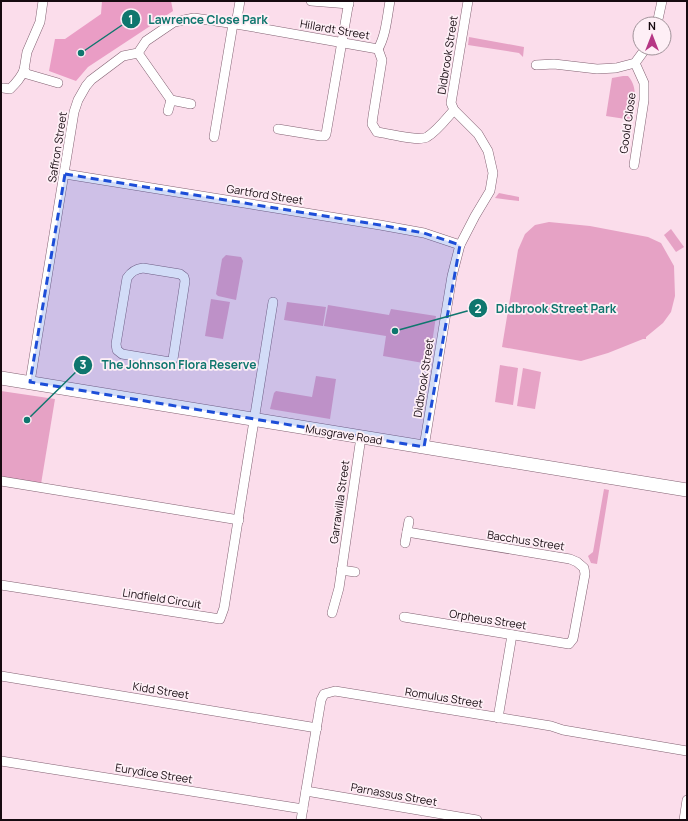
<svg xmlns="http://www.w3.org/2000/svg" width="688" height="821" font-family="Manrope,sans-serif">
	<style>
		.green { fill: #e6a2c5 }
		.forest { fill: #ea9dc5 }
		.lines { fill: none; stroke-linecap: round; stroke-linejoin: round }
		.street-casing { stroke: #826172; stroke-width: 10 }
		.secondary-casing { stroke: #826172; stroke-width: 14 }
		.street { stroke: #fff; stroke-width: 9 }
		.secondary { stroke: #fff; stroke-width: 13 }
		.marked { fill: #1d4ed8; fill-opacity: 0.2; stroke: #1d4ed8; stroke-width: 3; stroke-dasharray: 8 5; stroke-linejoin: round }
		.labels { text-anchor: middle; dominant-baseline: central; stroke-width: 3.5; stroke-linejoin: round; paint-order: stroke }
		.street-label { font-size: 11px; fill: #160a10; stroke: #feeff6 }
		.leader { fill: none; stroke: #0f766e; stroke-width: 1.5 }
		.callout-dot { fill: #0f766e; stroke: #feeff6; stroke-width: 1.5 }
		.mark-label { font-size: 12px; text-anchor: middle; font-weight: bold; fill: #fff }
		.callout-label { font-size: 12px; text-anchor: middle; font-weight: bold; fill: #0f766e; stroke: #feeff6; stroke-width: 3.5; stroke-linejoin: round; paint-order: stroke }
	</style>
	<rect width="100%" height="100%" fill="#fbddeb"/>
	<g class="green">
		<path d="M469,37l55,10 -1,10 -4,-4 -51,-8z"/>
		<path d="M623,76h5c11,12 6,29 4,44l-26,-4 6,-38z"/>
		<path d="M499,193l20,4v4l-24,-3z"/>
		<path d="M549,222l41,4 58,11 13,6 13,23 1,30 -4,16 -8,11 -17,14v2h-3l-35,14 -27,8 -79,-14 16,-97 7,-16 10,-9z"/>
		<path d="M671,229l13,18 -8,5 -12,-17z"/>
		<path d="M226,255l15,2 2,4 -7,39 -18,-4 -2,-2 6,-35z"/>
		<path d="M211,299l19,3 -7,37 -18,-3z"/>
		<path d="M287,302l39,5 -3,19 -39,-6z"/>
		<path d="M328,305l61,10 2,-6 45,7 -7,48 -46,-8 3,-20 -62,-10z"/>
		<path d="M500,365l18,3 -5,37 -18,-3z"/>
		<path d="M523,368l18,4 -6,37 -18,-3z"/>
		<path d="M316,376l20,3 -6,40 -60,-10 4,-16 2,-2 36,6z"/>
		<path d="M1,391l54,8 -14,85 -40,-7z"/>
		<path d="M604,489l5,1 -12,74 -6,-1 -3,-7 5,-4z"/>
	</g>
	<path class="forest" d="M102,1h69l2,10 -85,56 -12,14 -27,-10 6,-32h10l36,-25z"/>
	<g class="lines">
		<g class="street-casing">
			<g id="street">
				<path d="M43,1l-3,21 -13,30 -3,18 3,4 31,9"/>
				<path d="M311,1l38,3"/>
				<path d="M236,24l4,-23"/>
				<path d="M657,24l5,-23"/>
				<path d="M378,49c8,-14 9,-32 12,-48"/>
				<path d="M138,53l33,47"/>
				<path d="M536,65l18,-1 43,5 19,-1 19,-5 11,-15"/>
				<path d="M3,88l7,1c6,-6 11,-11 14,-19"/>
				<path d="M168,111l3,-11 20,4"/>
				<path d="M278,129l43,7h4l1,-2 23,-133"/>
				<path d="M214,137l19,-113"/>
				<path d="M634,165l10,-65v-17l-9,-20"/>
				<path d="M65,174l315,51 44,8 36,12"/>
				<path d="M143,268l37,6 4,3 1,4 -12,78 -3,3 -48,-8 -5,-4 -1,-6 11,-66c4,-6 8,-9 16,-10z"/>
				<path d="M30,382l44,-270 4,-12 8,-14 5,-6 32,-24 15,-3 8,-12 28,-19 20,-4 42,6 142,25 4,11 -9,56 -1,8 5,8c10,1 41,10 50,5 10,-6 19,-18 27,-27"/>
				<path d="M424,447l28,-171 8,-31 15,-29 15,-25 3,-18 -5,-22 -10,-17 -24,-24 -3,-7 17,-102"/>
				<path d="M1,481l238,39"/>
				<path d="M405,543l4,-22"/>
				<path d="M341,570l14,2"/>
				<path d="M1,585l219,34 4,-11 49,-306"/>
				<path d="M332,613l7,-25 22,-151"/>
				<path d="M404,617l165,27 4,-5 12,-65 -1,-6 -7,-6 -7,-3 -163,-27"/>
				<path d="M1,676l316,52"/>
				<path d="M498,718l14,-83"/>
				<path d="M1,761l302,48"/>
				<path d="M306,791l171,29"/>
				<path d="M301,820l20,-120 3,-6 11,-3 216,35 12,4 124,21"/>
				<path d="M684,820l3,-20"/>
			</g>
		</g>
		<g class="secondary-casing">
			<path id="secondary" d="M1,378l686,112"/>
		</g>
		<use href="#street" class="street"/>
		<use href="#secondary" class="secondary"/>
	</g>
	<path class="marked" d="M65,174l315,51 44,8 36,12 -36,202 -394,-65z"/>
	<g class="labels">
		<g class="street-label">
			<text transform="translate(335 29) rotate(10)">Hillardt Street</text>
			<text transform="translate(447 55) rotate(-81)">Didbrook Street</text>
			<text transform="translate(627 123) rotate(-82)">Goold Close</text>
			<text transform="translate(57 147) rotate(-81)">Saffron Street</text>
			<text transform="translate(265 194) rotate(9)">Gartford Street</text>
			<text transform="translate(423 378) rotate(-81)">Didbrook Street</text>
			<text transform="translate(344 434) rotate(9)">Musgrave Road</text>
			<text transform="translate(339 502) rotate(-82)">Garrawilla Street</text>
			<text transform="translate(526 540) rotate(9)">Bacchus Street</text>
			<text transform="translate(162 598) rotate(9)">Lindfield Circuit</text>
			<text transform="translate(488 619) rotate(9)">Orpheus Street</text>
			<text transform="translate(161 690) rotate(9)">Kidd Street</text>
			<text transform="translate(444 697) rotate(9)">Romulus Street</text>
			<text transform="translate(154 773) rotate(9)">Eurydice Street</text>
			<text transform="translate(394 794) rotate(10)">Parnassus Street</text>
		</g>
	</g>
	<path class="leader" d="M81 53L131 19M395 331L478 308M27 420L83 365"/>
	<g class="callout-dot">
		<circle cx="81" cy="53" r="4"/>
		<circle cx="395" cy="331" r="4"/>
		<circle cx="27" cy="420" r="4"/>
		<circle cx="131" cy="19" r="10"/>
		<circle cx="478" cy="308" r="10"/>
		<circle cx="83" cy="365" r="10"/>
	</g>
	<g class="mark-label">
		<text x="131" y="24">1</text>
		<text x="478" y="313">2</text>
		<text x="83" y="369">3</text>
	</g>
	<g class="callout-label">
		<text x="208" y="24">Lawrence Close Park</text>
		<text x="556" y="313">Didbrook Street Park</text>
		<text x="179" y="369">The Johnson Flora Reserve</text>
	</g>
	<rect width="688" height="821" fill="none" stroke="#160a10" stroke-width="4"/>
	<g transform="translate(652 36)"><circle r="19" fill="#feeff6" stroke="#a1939a"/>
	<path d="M0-3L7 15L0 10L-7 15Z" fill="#b63785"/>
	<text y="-6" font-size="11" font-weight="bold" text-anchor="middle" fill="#160a10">N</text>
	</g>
</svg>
